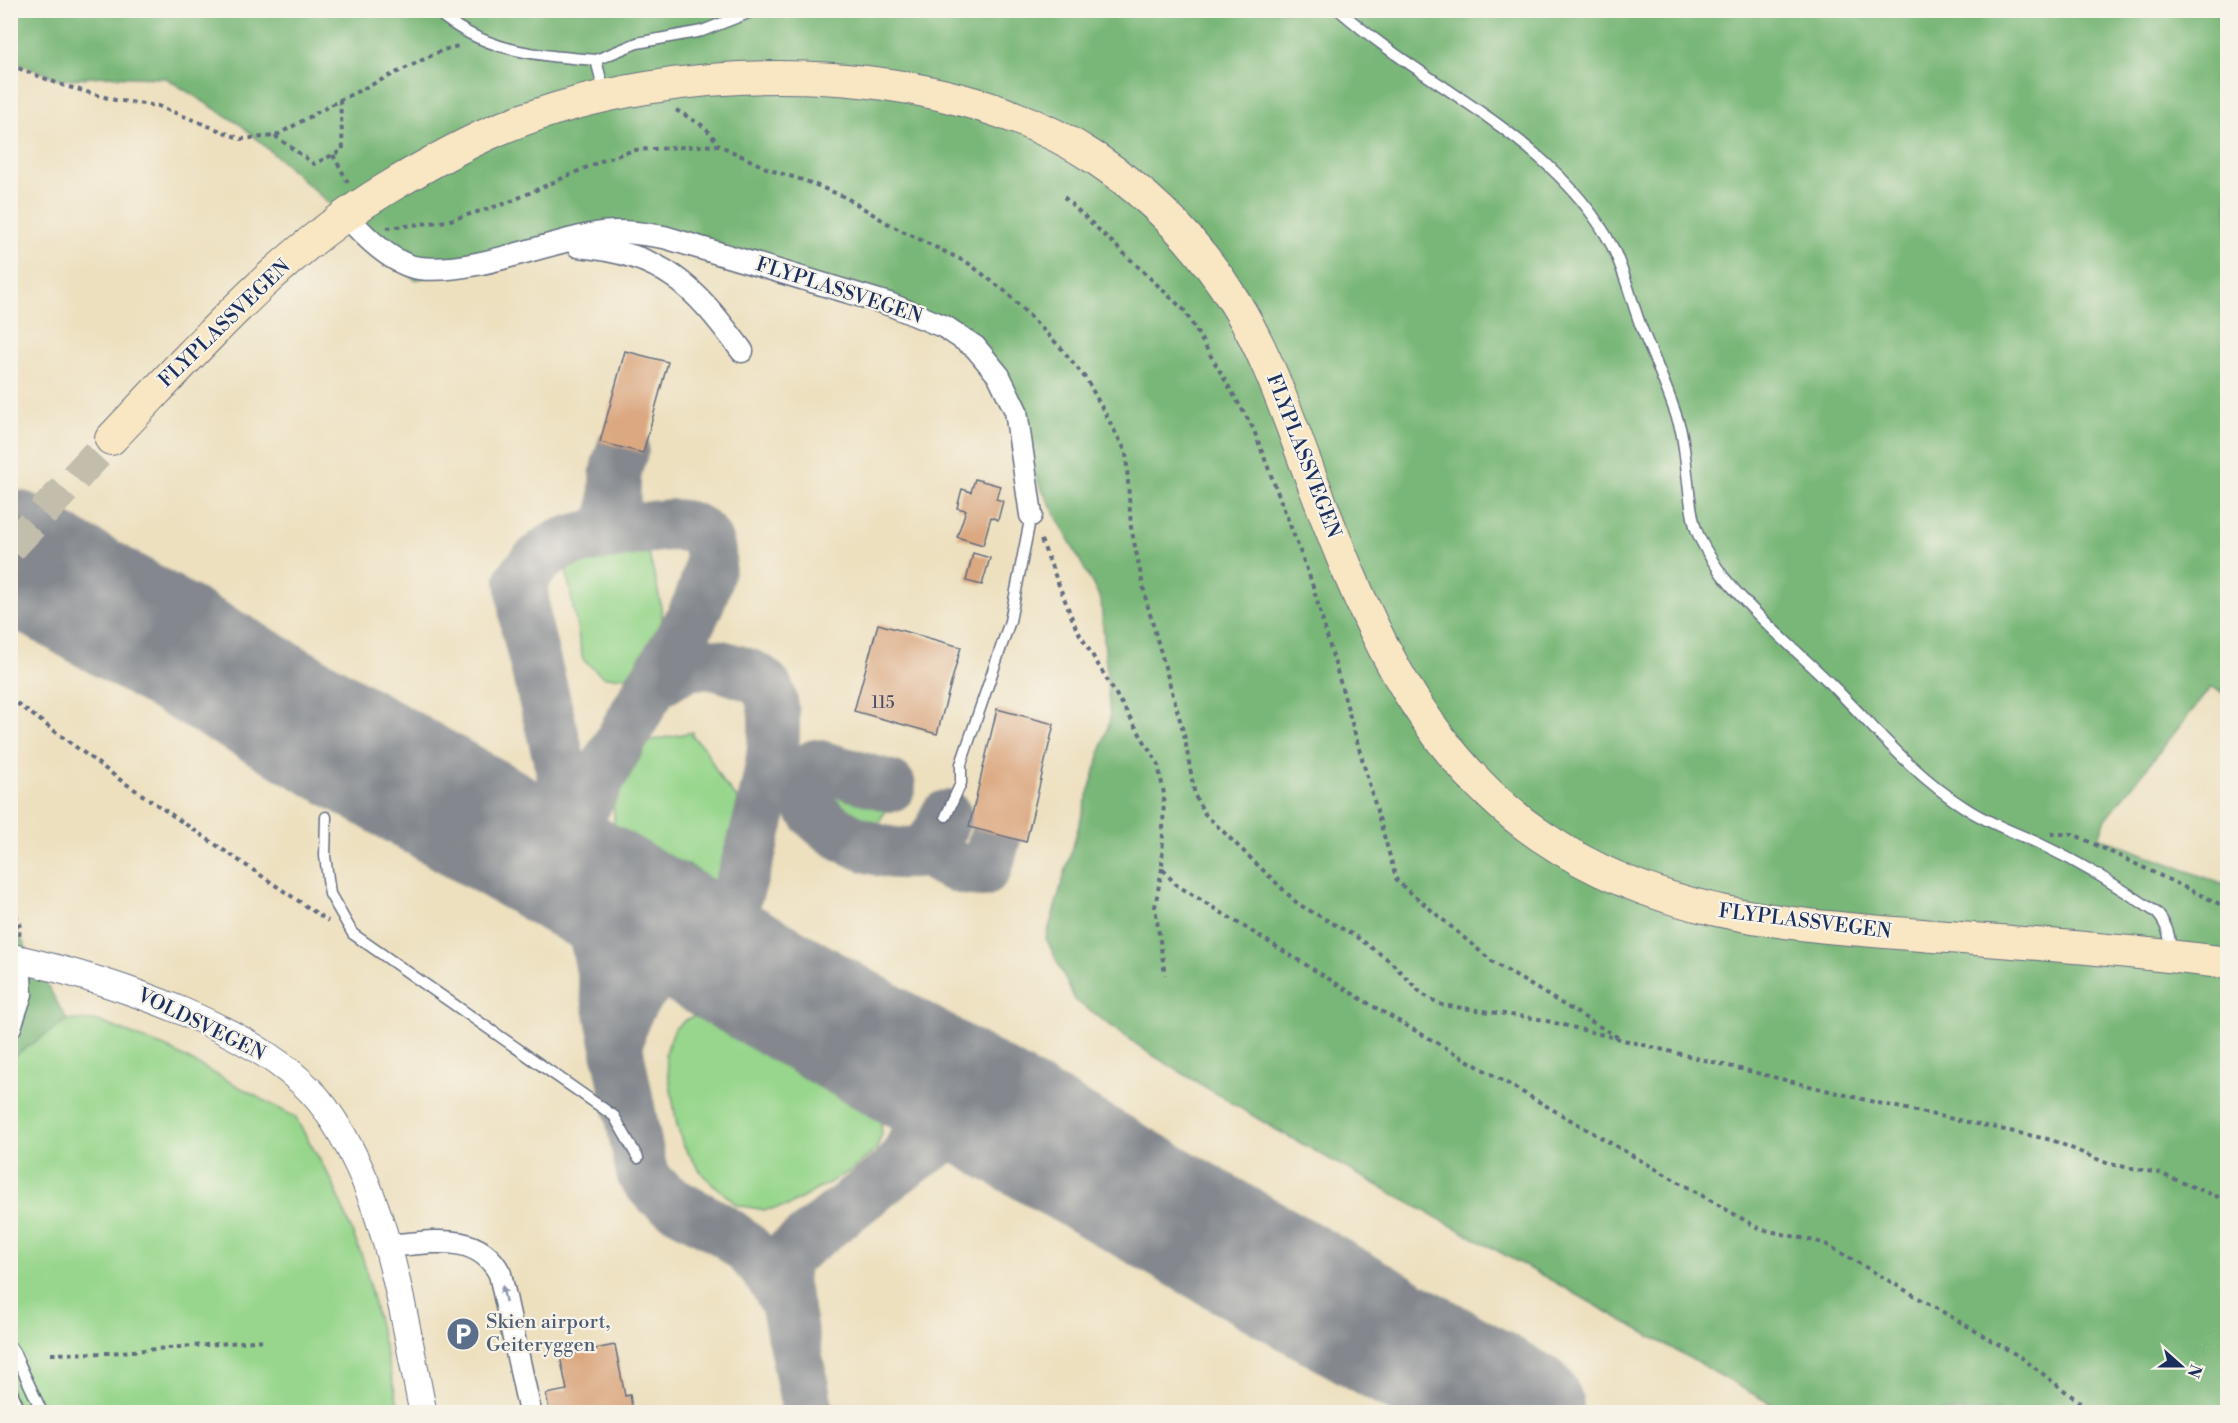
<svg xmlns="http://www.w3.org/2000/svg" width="2238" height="1423" font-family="'Libre Bodoni',serif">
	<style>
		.green { fill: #97d68c; stroke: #598275; stroke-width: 1.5 }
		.forest { fill: #79b778; stroke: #4a736b; stroke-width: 1.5 }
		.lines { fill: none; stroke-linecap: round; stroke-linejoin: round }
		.taxiway { stroke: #84888e; stroke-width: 52 }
		.runway { stroke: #84888e; stroke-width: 129 }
		.building { fill: #dba881 }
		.secondary-tunnel { stroke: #c3bdac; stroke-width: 32; stroke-dasharray: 32 16; stroke-linecap: butt }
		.service-casing { stroke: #646d80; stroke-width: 13 }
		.minor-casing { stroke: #646d80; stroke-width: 25 }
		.tertiary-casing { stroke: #646d80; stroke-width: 29 }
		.secondary-casing { stroke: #646d80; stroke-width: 34 }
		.path { stroke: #646d80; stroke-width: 4; stroke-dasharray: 4.5 4.5; stroke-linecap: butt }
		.service { stroke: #fff; stroke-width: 10 }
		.minor { stroke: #fff; stroke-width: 22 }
		.tertiary { stroke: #fff; stroke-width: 27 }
		.secondary { stroke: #f9e7c3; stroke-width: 32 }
		.oneway { fill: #8d97ae }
		.labels { text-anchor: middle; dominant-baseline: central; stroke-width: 4.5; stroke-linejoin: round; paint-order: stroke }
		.number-label { font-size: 16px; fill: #4b4d67 }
		.street-label { font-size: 20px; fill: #1b2f5e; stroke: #f7f3e8 }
		.service-label { font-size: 20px; fill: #4e5e75; stroke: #f7f3e8; text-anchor: start }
	</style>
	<rect width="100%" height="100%" fill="#f7f3e8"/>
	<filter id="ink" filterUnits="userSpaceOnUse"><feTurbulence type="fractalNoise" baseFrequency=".0167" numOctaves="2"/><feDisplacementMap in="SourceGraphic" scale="12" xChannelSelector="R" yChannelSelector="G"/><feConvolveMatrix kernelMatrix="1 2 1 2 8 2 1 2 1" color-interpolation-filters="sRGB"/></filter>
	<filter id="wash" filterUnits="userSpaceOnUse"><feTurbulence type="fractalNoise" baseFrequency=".008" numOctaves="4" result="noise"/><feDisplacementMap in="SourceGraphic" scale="24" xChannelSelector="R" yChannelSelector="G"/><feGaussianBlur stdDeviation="1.35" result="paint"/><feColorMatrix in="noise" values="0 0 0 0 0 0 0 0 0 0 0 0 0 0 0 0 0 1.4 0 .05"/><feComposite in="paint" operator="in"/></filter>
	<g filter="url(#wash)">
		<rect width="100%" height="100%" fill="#ede0bf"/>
		<g class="green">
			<path d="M626,546l22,5c13,50 40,132 -44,126l-21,-17 -18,-97 2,-6z"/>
			<path d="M693,732l-1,4 13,13 17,32 22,25 -15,65 -17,18v-9l-23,-15 -76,-29c4,-18 -3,-35 2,-53 3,-13 14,-27 20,-39z"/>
			<path d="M832,792l55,14 -10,21 -35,-8 -11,-6z"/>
			<path d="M703,1014h21l12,4 129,75 15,21 2,20 -6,16 -26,21 -62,35 -23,4 -28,-5 -34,-30 -20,-30 -6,-20 -12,-71 10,-26 14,-10z"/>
			<path d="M67,1020l31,1 69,27 128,69 37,64 31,78 37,153h-389l-1,-354z"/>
		</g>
		<g class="forest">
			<path d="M11,10l2216,1v684l-16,-8 -105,132 -7,18 128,49v526h-442l-227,-128 -283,-155 -126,-76 -74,-53 -29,-62 64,-219 -9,-119 -71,-133 -42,-119 -76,-42 -275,-66 -80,3 -142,37 -174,-155 -75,-47 -64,-2 -40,4 -51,-19z"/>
			<path d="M10,919l57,101 -56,38h-1z"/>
		</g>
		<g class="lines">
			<g class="taxiway">
				<path d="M586,538c32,-11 28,-29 29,-57 0,-12 4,-22 8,-33"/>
				<path d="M890,786l-74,-21 -12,7c1,12 1,25 7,36 16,27 87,59 115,39 11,-7 15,-19 20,-31"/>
				<path d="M518,842c24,3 38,2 55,-16 26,-46 51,-93 78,-139 22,-38 52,-78 59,-122 1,-11 0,-22 -8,-30 -16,-17 -54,-7 -75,-4 -50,9 -73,4 -106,49l5,45 42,171 5,30 -4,9 -1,16 29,95 45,227c18,29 46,37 74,53 33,19 57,48 72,82"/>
				<path d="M925,848c17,14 34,23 57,23l5,-5 8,-28"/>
				<path d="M873,1044c43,42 65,72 24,125"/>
				<path d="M617,1052c5,-60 42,-88 98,-98 20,-51 81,-220 51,-267 -6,-10 -22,-14 -32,-17 -39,-14 -52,-5 -84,17"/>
				<path d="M808,1412l-26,-130 3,-25 112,-88 50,-34 41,-8 25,3 30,11"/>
			</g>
			<path class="runway" d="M10,554l1510,858"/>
		</g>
		<g id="blocks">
			<g class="building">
				<path d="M625,351l43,11 -25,91 -43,-11z"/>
				<path d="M975,479l25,7 -4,13 7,2 -5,19 -7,-3 -8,28 -26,-8 9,-27 -9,-2 5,-19 9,3z"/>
				<path d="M973,553l17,5 -8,27 -16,-4z"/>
				<path d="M878,624l83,23 -24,87 -83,-23z"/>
				<path d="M997,709l57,15 -28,118 -57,-15z"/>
				<path d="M615,1345l10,51 5,-1 3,18h-83l-4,-19 21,-4 -7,-34z"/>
			</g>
		</g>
	</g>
	<g filter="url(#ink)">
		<use href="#blocks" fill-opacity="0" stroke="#646d80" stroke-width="1.5"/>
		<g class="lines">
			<path class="secondary-tunnel" d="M10,548l101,-109"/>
			<g class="service-casing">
				<g id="service">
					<path d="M435,10c48,42 100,45 161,50"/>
					<path d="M1339,10c89,79 215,127 273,236 12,24 19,53 28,78 14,36 31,70 41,107 7,32 6,65 14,95 5,17 18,36 28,50 32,40 72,73 108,108 44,44 83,92 136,125 23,15 50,24 75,36 40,19 78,42 115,68 12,14 13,25 14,42"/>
					<path d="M605,95l-9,-35 41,-17 65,-12 54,-21"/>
					<path d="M946,816l15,-33v-19l49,-143 21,-106"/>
					<path d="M326,817l-1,39 5,38 23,40 261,182 24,42"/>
					<path d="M10,1346l5,8 -5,23"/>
					<path d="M15,1354l27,58"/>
					<path d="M10,1388l11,24"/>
				</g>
			</g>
			<g class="minor-casing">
				<g id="minor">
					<path d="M346,215c16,19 47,50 73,53 52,6 120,-23 171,-33 25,-6 49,-2 74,2l225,67 56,23 30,20 24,29 17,35 15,104"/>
					<path d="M578,246c86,8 115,39 164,105"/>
					<path d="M10,1027l11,-33 -2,-35"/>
					<path d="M388,1246c41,-3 90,-16 112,28l30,138"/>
				</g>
			</g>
			<g class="tertiary-casing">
				<path id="tertiary" d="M10,957c93,21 258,72 315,151 63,88 77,201 98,304"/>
			</g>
			<g class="secondary-casing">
				<path id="secondary" d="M111,439c85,-89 168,-186 275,-250 38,-23 77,-45 118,-62 171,-69 433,-74 592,32 55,37 103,85 138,142 31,49 50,104 70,158 53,140 108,289 237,377 119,81 243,88 381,99 102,8 204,15 306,28"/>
			</g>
			<g class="path">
				<path d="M10,65l52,20 53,15 43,6 83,33 34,-3 65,-36 103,-50 19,-5"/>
				<path d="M676,110l29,17 14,18"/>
				<path d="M275,136l39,28 29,-14 -3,-50"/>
				<path d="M333,155l17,31"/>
				<path d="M1064,197l120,113 69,118 58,152 86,301 97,82 125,75"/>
				<path d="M387,228l60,-7 60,-18 94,-42 33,-11 85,-5 51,25 36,11 39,16 47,29 76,37 38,29 56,57 25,31 39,72 5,75 15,73 38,134 11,62 10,18 93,90 59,33 33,24 32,33 20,11 97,14 339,84 174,37 57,24 50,9 69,28"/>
				<path d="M1041,540l35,88 82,136 6,30 -2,74 13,16 196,121 389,224 64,14 198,115 60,46 16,8"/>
				<path d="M10,698l109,81 209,142"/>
				<path d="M2051,834h22l155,74"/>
				<path d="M1162,868l-7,39 10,68"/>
				<path d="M10,897l10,30 -1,10"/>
				<path d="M51,1354l57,-1 158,-13"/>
			</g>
			<use href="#service" class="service"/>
			<use href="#minor" class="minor"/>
			<use href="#tertiary" class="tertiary"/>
			<use href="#secondary" class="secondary"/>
		</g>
		<defs><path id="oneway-solid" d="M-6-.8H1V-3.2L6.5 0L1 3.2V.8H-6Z" transform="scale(1.5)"/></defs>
		<use class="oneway" href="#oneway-solid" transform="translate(504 1294) rotate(-102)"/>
	</g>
	<defs>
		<g id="parking-disc" transform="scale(1.725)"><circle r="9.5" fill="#5c6f8a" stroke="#f7f3e8"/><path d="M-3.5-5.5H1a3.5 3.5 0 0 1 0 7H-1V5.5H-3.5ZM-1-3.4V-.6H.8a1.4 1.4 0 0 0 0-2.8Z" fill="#fff"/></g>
	</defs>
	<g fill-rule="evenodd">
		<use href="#parking-disc" x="463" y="1334"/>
	</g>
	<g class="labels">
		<g class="number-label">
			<text x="883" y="703">115</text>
		</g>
		<g class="street-label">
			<text transform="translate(839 291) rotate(18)">FLYPLASSVEGEN</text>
			<text transform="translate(225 324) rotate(-44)">FLYPLASSVEGEN</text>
			<text transform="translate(1303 456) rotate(69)">FLYPLASSVEGEN</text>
			<text transform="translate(1805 922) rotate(7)">FLYPLASSVEGEN</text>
			<text transform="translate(201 1025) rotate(26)">VOLDSVEGEN</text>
		</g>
		<g class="service-label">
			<text x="486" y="1322">Skien airport,<tspan x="486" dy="23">Geiteryggen</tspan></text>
		</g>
	</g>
	<rect width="2238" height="1423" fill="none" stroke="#f7f3e8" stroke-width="36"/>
	<g transform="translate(2181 1366) rotate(111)" stroke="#f7f3e8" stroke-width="4.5" paint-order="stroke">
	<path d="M0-4.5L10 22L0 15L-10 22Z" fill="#1b2f5e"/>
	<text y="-9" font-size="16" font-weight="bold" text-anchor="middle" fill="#1b2f5e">N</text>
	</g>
</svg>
